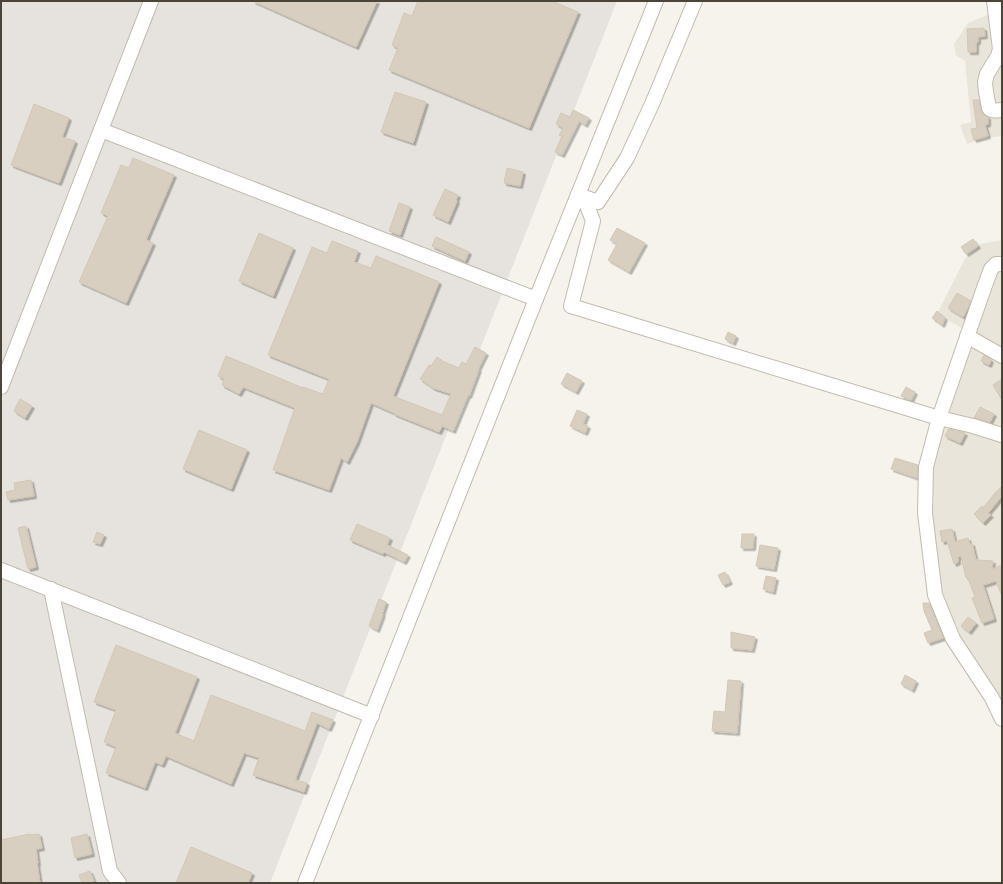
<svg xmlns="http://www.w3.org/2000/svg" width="1003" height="884" font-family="'Nunito Sans',sans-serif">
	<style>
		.residential { fill: #eae5da }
		.industrial { fill: #e6e2dd }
		.building { fill: #d8cfc1; stroke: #d3c7b4; filter: url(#shadow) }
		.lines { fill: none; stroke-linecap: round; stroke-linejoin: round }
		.minor-casing { stroke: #c2bbae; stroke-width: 16 }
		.minor { stroke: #fff; stroke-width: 14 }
	</style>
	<defs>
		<filter id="shadow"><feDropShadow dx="2.5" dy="2.5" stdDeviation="0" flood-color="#0004"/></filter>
	</defs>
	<rect width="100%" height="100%" fill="#f6f3ec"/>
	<g class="residential">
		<path d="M992,13l10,37v86l-16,2 -19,6 -7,-19 11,-3 -6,-61 -9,-6 -2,-11 14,-21z"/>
		<path d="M1002,240v480l-56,-106 -14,-71 -7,-78 39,-136 -27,-15 28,-55 15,-15z"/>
	</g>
	<path class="industrial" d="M1,1h616l-347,882h-269z"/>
	<g class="building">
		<path d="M253,1h124l-21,46z"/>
		<path d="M418,1h134l26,11 -49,116 -140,-58 9,-22 -6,-3 12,-32 8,3z"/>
		<path d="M984,28l1,8 -7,1v5h-2v10h-8l-1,-23z"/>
		<path d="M395,92l31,10 -13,41 -32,-11z"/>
		<path d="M973,100h6l2,10 2,4 5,3v7l-3,1 3,11 -14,4 -3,-11 6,-1z"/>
		<path d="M34,104l35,14 -7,19 13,4 -16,42 -48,-18z"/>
		<path d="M573,110l16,8 -4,7 -6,-4 -17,34 -7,-3 7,-16 -3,-1 4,-7 -7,-4 5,-11 9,4z"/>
		<path d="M133,158l41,17 -28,65 7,3 -27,60 -47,-21 29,-66 -7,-3 20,-48 8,3z"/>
		<path d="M507,168l16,4 -3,14 -16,-3z"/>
		<path d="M445,189l13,6 -2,5 1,1 -9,21 -15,-7z"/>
		<path d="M399,203l11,4 -10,28 -11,-4z"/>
		<path d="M617,228l28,15 -16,29 -21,-12 9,-16 -7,-4z"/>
		<path d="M259,233l34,15 -20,48 -34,-15z"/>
		<path d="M436,237l33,15 -4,9 -33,-15z"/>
		<path d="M973,239l5,7 -12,8 -5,-7z"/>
		<path d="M332,241l26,10 -4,11 17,6 5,-12 63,26 -46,114 49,19 9,-21 -18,-6 -13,-9 9,-14 2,1 6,-9 7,5 15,6 3,-6 4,2 9,-17 11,6 -8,16h1l-10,27 -1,-1 -15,36 -11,-5 -3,6 -45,-18v-1l-23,-10 -14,39 -10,20 -6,-4 -12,32 -56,-20 22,-62 -52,-21 -4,7 -17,-9 2,-6 -6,-3 8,-20 77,32v-1l20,7 6,-15 -61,-24 44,-108 15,6z"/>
		<path d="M957,293l14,8 -8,16 -15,-9z"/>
		<path d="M937,311l8,7 -3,7 -10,-7z"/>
		<path d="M728,332l8,4 -3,7 -8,-4z"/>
		<path d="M984,355l7,5 -2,5 -8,-4z"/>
		<path d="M567,373l15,8 -6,11 -15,-8z"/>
		<path d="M1002,379v21l-9,-15z"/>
		<path d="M906,387l9,5 -4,8 -10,-4z"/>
		<path d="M20,399l12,7 -7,12 -11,-7z"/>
		<path d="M980,407l14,7 -4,8 -16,-4z"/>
		<path d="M577,410l10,4 -4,10 5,2 -3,7 -15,-7z"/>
		<path d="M949,429l16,4 -5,10 -15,-7z"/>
		<path d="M199,430l48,20 -16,39 -48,-20z"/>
		<path d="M895,458l23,7 -1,13 -26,-9z"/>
		<path d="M31,480l3,16 -26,4 -2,-8 9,-2 -1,-7z"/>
		<path d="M1002,486v10l-14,17 3,2 -8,8 -9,-9 8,-8 1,2 12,-15z"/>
		<path d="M357,524l33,14 -3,7 21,10 -4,7 -20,-10 -1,2 -33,-14z"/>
		<path d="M26,526l10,41 -8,2 -10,-41z"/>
		<path d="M952,529l3,13 13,-4 2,6 2,-1 4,17 17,1 -1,8 10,-4v29h-1l-5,-13 -13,4 11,34 -12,4 -10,-25 3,-1 -7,-19h-2l-5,-22 -3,1v5l-4,2 -7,-23 -5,1 -2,-11z"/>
		<path d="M97,532l7,3 -4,9 -7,-2z"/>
		<path d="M742,534h12l-1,14h-12z"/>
		<path d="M760,545l18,3 -4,21 -18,-3z"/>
		<path d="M725,572l5,10 -7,3 -5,-10z"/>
		<path d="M766,576l10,2 -3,14 -10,-3z"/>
		<path d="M379,599l7,3 -4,12h1l-6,16 -8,-4z"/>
		<path d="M923,603h6l14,35 -15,5 -4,-10 8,-3 -8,-19z"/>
		<path d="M968,617l8,6 -7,9 -8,-6z"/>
		<path d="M731,632l24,5 -3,13 -21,-2z"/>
		<path d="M116,645l81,32 -22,56 19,8 17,-46 94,36 7,-19 21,8 -4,9 -12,-6 -22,57 12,3 -3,9 -51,-17 6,-17 -15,-5 -13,31 -65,-28 -4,9 -7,-3 -10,26 -39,-15 10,-26 -12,-5 12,-32 -22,-8z"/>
		<path d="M905,675l11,6 -4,9 -11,-6z"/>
		<path d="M728,680l13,1 -4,52 -25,-2 2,-20 11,1z"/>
		<path d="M30,834v1l9,-1 3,14 -6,1 2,14h-1l3,20h-39v-43z"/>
		<path d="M87,834l5,20 -17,4 -4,-20z"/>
		<path d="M191,847l61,26 -4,10h-72z"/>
		<path d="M90,871l4,10 -5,2h-7l-3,-8z"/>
	</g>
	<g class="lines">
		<g class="minor-casing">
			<g id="minor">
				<path d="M994,1l6,48 -2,7 -11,18 -2,8 1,10 3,16c3,4 9,2 13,2"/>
				<path d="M101,130l435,169"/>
				<path d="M578,194l8,9 7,18 -22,85 368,112 34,8 29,9"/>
				<path d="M579,195l19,7 29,-44 25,-54 43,-103"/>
				<path d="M1002,264h-6l-5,5 -7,19 -45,130 -13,49 -1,46 10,82 18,44 39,59 10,21"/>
				<path d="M967,336l35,20"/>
				<path d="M1,387l150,-386"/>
				<path d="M1,570l371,146"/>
				<path d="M51,589l59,282 9,12"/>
				<path d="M305,883l231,-584 120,-298"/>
			</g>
		</g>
		<use href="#minor" class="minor"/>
	</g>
	<rect width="1003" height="884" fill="none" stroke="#4b4439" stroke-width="4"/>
</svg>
